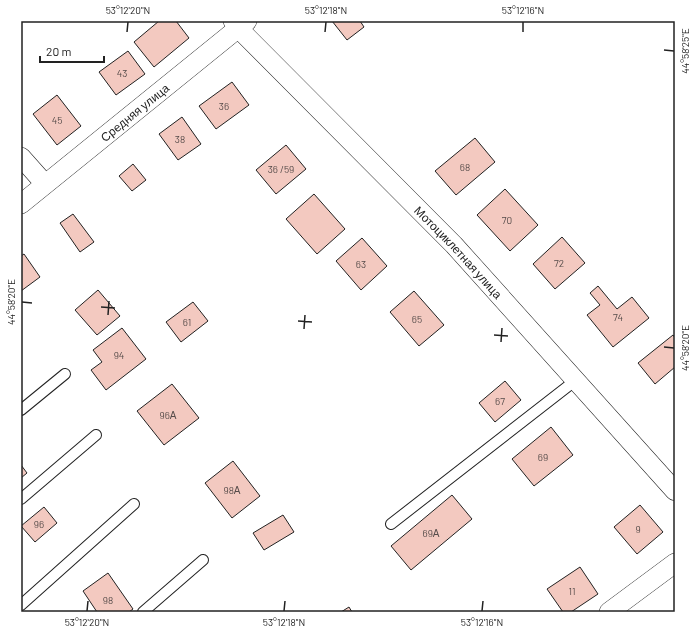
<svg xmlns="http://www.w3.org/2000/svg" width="696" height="633" font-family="Barlow,sans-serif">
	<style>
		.building { fill: #f3c9c0; stroke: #222 }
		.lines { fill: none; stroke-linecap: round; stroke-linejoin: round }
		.lane-casing { stroke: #222; stroke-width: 12 }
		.street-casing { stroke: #222; stroke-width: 20 }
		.lane { stroke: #fff; stroke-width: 10 }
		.street { stroke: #fff; stroke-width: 19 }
		.ticks { fill: none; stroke: #222; stroke-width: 1.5 }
		.labels { text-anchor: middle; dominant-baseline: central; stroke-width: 3; stroke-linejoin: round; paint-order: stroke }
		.number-label { font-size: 10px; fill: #564c4a }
		.street-label { font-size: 12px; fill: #222; stroke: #fff }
		.neatline { fill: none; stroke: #222; stroke-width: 1.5 }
		.ticks-label { font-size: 10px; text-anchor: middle; fill: #222 }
	</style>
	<rect width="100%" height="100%" fill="#fff"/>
	<g class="building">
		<path d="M159,21h17l13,17 -35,29 -20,-25z"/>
		<path d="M332,21h28l4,6 -17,13z"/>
		<path d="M128,51l17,23 -29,21 -17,-23z"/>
		<path d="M232,82l17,23 -33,24 -17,-23z"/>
		<path d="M57,95l24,31 -24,19 -24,-31z"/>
		<path d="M182,117l19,27 -23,16 -19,-26z"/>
		<path d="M475,138l20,24 -39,33 -21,-24z"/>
		<path d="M286,145l20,24 -30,25 -20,-24z"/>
		<path d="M133,164l13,16 -14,11 -13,-15z"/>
		<path d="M505,189l33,36 -28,26 -33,-36z"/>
		<path d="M314,194l31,35 -28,25 -31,-35z"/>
		<path d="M73,214l21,28 -14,10 -20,-29z"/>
		<path d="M562,237l23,26 -30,26 -22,-25z"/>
		<path d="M362,238l25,28 -26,24 -25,-29z"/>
		<path d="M24,254l16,23 -19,14v-35z"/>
		<path d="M598,286l19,23 15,-12 17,21 -36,29 -26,-32 13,-10 -10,-12z"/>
		<path d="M98,290l22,26 -23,19 -22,-25z"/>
		<path d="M414,291l30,34 -25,21 -29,-34z"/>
		<path d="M193,302l15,19 -27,21 -15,-20z"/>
		<path d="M122,328l24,31 -40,31 -15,-20 11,-8 -9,-12z"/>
		<path d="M673,335l2,3v29l-20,17 -17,-21z"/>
		<path d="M505,381l16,19 -26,22 -16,-19z"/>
		<path d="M172,384l27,34 -35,27 -27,-34z"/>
		<path d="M551,427l22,28 -39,31 -22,-27z"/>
		<path d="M233,461l27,35 -28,22 -27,-35z"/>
		<path d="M21,465l6,8 -6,5z"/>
		<path d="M452,495l20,24 -61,51 -20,-24z"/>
		<path d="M640,505l23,27 -26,22 -23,-27z"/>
		<path d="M44,507l13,16 -22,19 -14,-16z"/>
		<path d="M283,515l11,17 -30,18 -11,-17z"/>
		<path d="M580,567l18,27 -27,18h-8l-16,-23z"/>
		<path d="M108,573l25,36 -4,3h-32l-14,-21z"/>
		<path d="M349,607l3,5h-11z"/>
	</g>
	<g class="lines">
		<g class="lane-casing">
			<g id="lane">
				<path d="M21,410l44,-36"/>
				<path d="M21,499l75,-64"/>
				<path d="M391,524l185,-144"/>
				<path d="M21,605l113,-101"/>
				<path d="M143,612l60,-52"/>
			</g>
		</g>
		<g class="street-casing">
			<g id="street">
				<path id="s1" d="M233,21l5,7 216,217 221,246"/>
				<path d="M21,157l24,27"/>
				<path id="s2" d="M21,204l226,-183"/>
				<path d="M609,612l66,-49"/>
			</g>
		</g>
		<use href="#lane" class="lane"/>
		<use href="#street" class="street"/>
	</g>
	<path class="ticks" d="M127,32l1,-10M325,32l1,-10M523,32v-10M664,50l10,1M22,302l10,1M101,307l14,1M108,315l1,-14M298,321l14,1M304,329l1,-14M494,335l14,1M501,342l1,-14M664,347l10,1M87,611l1,-10M284,611l1,-10M482,611l1,-10"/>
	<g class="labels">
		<g class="number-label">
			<text x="122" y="73">43</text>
			<text x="224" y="106">36</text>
			<text x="57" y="120">45</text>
			<text x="180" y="139">38</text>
			<text x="465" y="167">68</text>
			<text x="281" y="169">36 /59</text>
			<text x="507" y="220">70</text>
			<text x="559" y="263">72</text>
			<text x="361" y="264">63</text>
			<text x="618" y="317">74</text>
			<text x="417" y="319">65</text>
			<text x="187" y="322">61</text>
			<text x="119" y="355">94</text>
			<text x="500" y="401">67</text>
			<text x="168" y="415">96А</text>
			<text x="543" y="457">69</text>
			<text x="232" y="490">98А</text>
			<text x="39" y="524">96</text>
			<text x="638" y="529">9</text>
			<text x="431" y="533">69А</text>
			<text x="572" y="591">11</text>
			<text x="108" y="600">98</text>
		</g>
		<g class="street-label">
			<text stroke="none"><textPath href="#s2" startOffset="146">Средняя улица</textPath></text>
			<text stroke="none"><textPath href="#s1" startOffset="323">Мотоциклетная улица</textPath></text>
		</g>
	</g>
	<rect width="696" height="633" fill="none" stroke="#ffffff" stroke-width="44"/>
	<path d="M40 56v6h64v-6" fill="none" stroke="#222222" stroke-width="2"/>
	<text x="46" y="56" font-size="12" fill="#222222" stroke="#ffffff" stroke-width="3" paint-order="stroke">20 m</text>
	<rect x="22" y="22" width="652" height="589" class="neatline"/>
	<g class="ticks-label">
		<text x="128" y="14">53°12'20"N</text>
		<text x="326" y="14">53°12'18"N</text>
		<text x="523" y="14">53°12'16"N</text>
		<text transform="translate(685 51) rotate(-90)" y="4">44°58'25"E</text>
		<text transform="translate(11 302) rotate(-90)" y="4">44°58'20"E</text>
		<text transform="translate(685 348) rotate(-90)" y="4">44°58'20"E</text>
		<text x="87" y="626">53°12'20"N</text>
		<text x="284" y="626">53°12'18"N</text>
		<text x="482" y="626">53°12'16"N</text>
	</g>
</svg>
